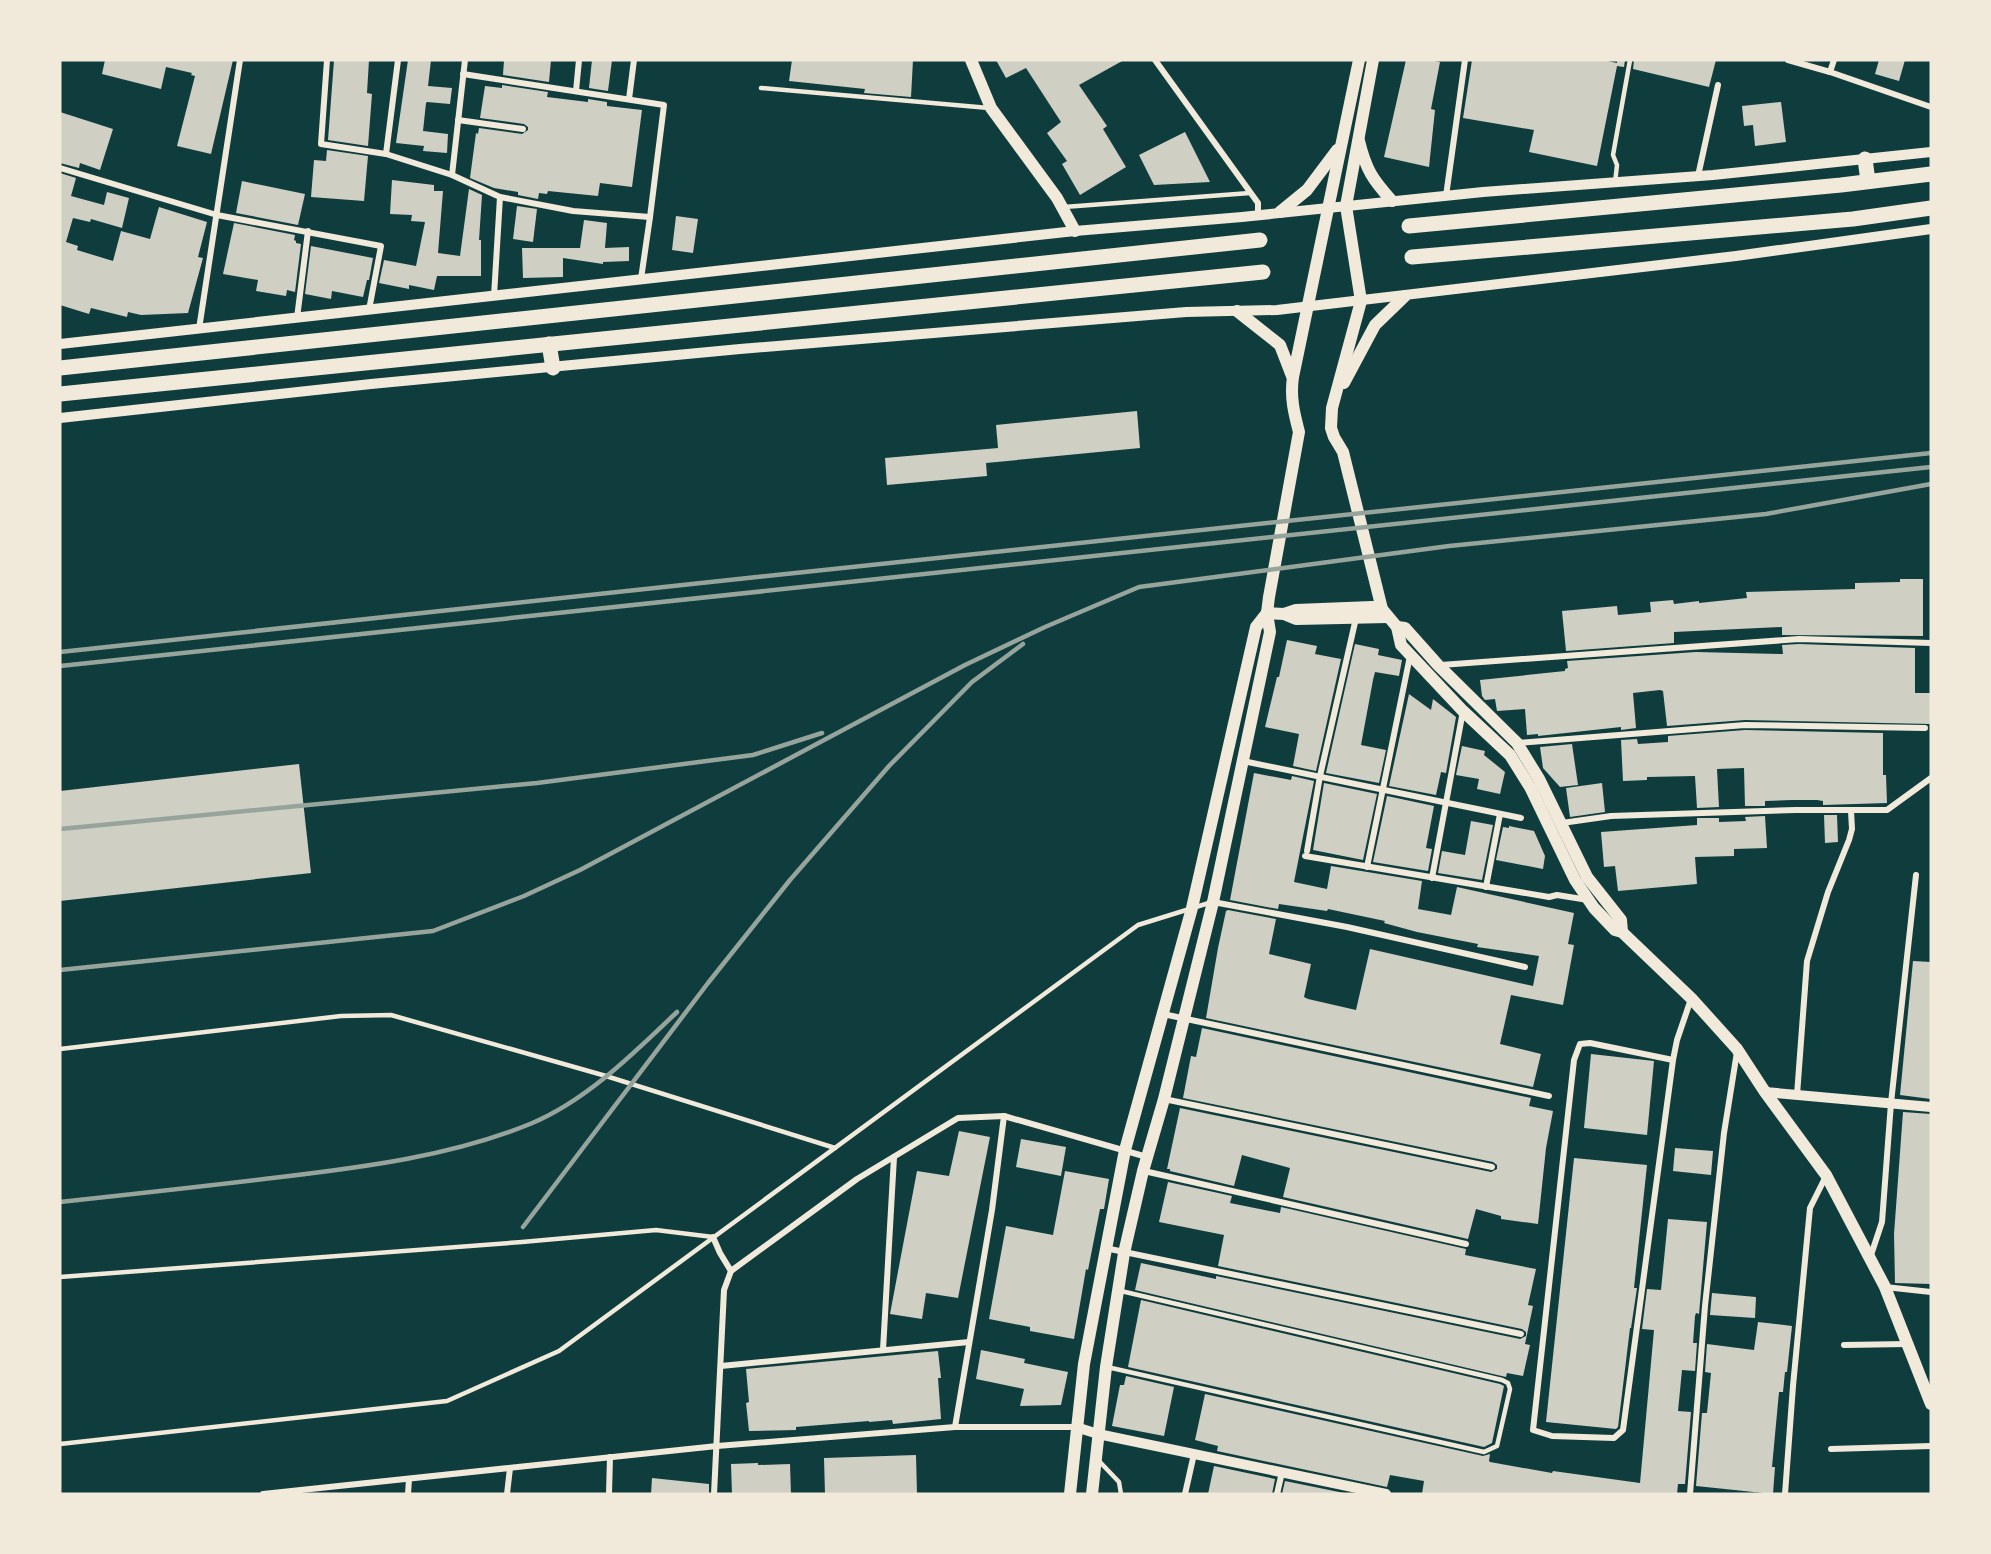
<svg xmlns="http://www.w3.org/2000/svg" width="1991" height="1554" font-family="'IBM Plex Sans',sans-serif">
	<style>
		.building { fill: #cfcfc3 }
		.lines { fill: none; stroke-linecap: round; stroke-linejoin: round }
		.service { stroke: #f1e9da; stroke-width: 4.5 }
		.minor { stroke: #f1e9da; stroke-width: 6 }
		.tertiary { stroke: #f1e9da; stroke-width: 10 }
		.secondary { stroke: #f1e9da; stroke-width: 12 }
		.trunk { stroke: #f1e9da; stroke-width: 15 }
		.rail { stroke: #97a49c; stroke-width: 4.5 }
	</style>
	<rect width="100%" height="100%" fill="#0f3d3e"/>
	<g class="building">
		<path d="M105,60h128l-22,94 -34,-8 18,-70 -4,-1 1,-2 -26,-6 -5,22 -59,-15z"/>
		<path d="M334,60h35l-2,33 5,1 -4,52 -40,-6z"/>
		<path d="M408,60h23l-3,26 24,2 -2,16 -23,-2 -1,1 -3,28 25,3 -1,19 -24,-2 1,-5 -28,-3z"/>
		<path d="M504,60h47l-2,22 -46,-7z"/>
		<path d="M592,60h20l-4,31 -19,-3z"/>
		<path d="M792,60h121l-2,37 -47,-4 1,-4 -76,-8z"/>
		<path d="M996,60h128l-45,25 28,41 -4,3 23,38 -46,28 -18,-31 5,-3 -20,-28 14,-11 -35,-54 -20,10z"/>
		<path d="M1406,60h23l11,2 -9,47 4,1 -6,57 -45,-10z"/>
		<path d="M1472,60h131l14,3v-3h8l-1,7 -7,-1 -20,100 -68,-14 5,-22 -71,-12z"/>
		<path d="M1634,60h82l-7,27 -76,-18z"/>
		<path d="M1879,60h26l-6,21 -24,-7z"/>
		<path d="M502,85l46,7 -1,5 41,5v-3l19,3v4l35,4 -10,77 -32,-4 -2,13 -50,-5 -1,3 -8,-1 -1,6 -20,-4v-3l-24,-4 -24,-10 6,-45 2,1 1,-6 43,6 6,-4v-3l-4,-3 -44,-6 5,-32 17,2z"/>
		<path d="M1781,102l5,40 -31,4 -2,-21 -9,1 -2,-20z"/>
		<path d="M60,112l53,17 -13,41 -20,-7 -1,5 -19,-5z"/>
		<path d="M1185,132l25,50 -56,3 -15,-30z"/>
		<path d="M327,150l41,6 -4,45 -53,-4 3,-37 12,1z"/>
		<path d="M60,173l16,5 -5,18 33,9 3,-13 22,6 -7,30 -31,-9 -1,3 -17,-4 -7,24 12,4 -1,4 36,11 8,-30 29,8 9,-32 48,15 -9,35 5,1 -15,55 -47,2 -13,-3 -1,5 -36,-9 -2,6 -29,-9z"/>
		<path d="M392,180l42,5v6h9l-5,62 22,3 9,-67 13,6 -3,45h2v36h-44l-3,14 -25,-5v4l-30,-6 5,-23 32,6 9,-44 -14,-1 1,-6 -22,-1z"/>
		<path d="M242,181l63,13 -7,31 -62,-12z"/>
		<path d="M517,206l20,3 -4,33 -20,-3z"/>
		<path d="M676,216l22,3 -5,34 -21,-3z"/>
		<path d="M584,220l23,3 -2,25 24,-1v14l-26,1v2l-40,-6v19l-40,1 -1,-30h58z"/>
		<path d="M234,223l61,12 -1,5 2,1v2l5,1 -6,48 -8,-2 -1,6 -30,-5 2,-11 -35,-6z"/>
		<path d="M311,246l62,12 -4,22h-2l-4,17 -31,-6 -1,8 -26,-5z"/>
		<path d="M1137,411l3,37 -154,15 1,13 -100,9 -2,-27 113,-10 -2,-23z"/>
		<path d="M1900,579h23v57l-141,-1v-8l-108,5v11l-108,8 -4,-40 55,-5 1,9 33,-3 -1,-10 23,-2 1,4 25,-3v2l48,-5 -1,-6 109,-3v-6l45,-1z"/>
		<path d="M1287,640l30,6 -2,8 26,5 -25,112 -23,-5 6,-32 -34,-7 12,-50h2z"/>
		<path d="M1355,644l24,5 -1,6 24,5 -3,16 -24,-4 -2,8 -12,65 25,5 -7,33 -53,-10z"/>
		<path d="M1799,644l116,4v45h16v31l-186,-4 -78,6 -4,-35 -3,-1 -27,3 3,35 -15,2v-3l-83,9v-2l-11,1 -2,-26 -28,2 -2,-12 -10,1 -3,-4 -2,-16 85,-9v-2l3,-1 -1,-7 129,-9 87,2 -1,-9z"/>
		<path d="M1409,694l22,16 2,-11 23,18 -10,56 -5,-1 -5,23 -47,-9z"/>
		<path d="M1745,730l138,3v42h3l1,28 -64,2v-4l-6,-1h-25l-27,1v5h-20l-1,-38 -27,1 2,38 -22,1 -2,-32 -48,1v3l-24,1 -2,-41 16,-1 1,5 30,-2v-6z"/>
		<path d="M1572,744l6,41 -18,2 -17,-19 -3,-21z"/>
		<path d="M1462,746l23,5 -1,4 21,17 -5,22 -23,-5 2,-10 -23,-4z"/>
		<path d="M299,764l12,109 -251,28v-110z"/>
		<path d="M1254,773l37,7 1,-4 22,5 -20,101 33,7 4,-23 91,15 -4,28 33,6 6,-28 117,26 -6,31 6,1 -11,60 -52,-10 -11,49 41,10 -8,33 -327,-69 12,-70 8,-37 2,-1 48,9 -7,35 42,10 -7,33 4,2 48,11 14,-61 163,37 6,-30 -62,-9 1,-3 -61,-12 -33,-9 1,-2 -57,-12 -1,2 -48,-7 -1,5 -48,-9z"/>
		<path d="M1324,783l53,11 -14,66 -50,-10z"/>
		<path d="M1602,783l3,29 -35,5 -4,-29z"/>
		<path d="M1387,796l47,10 -8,42 6,1 -4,22 -55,-9z"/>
		<path d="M1824,815h13l1,27 -13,1z"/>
		<path d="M1765,816l2,32 -33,1v7l-39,1 2,27 -79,7 -3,-25 -11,1 -3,-35 96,-7v-7h22v4l27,-1 -1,-4z"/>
		<path d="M1471,821l22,4 -11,55 -44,-7 4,-22 23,4z"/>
		<path d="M1509,826l25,5 11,25 -2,13 -47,-9 7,-33 6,1z"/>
		<path d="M1913,961l18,1v137l-31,-4z"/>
		<path d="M1202,1028l329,70 -2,8 24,5 -7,37 -8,76 -37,-5v-3l-25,-7 -8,30 -185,-42 7,-29 -48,-13 -8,31 -64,-15v-2h-3l13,-61 311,64 6,-3v-4l-4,-3 -310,-64 8,-42 5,1z"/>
		<path d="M1591,1054l63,7 -7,74 -63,-7z"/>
		<path d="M1903,1112l28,2v170l-36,-1 -1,-49z"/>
		<path d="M959,1131l31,6 -32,161 -32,-5 -4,26 -32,-5 27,-143 32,5z"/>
		<path d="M1021,1139l45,8 -5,29 -45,-9z"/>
		<path d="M1675,1148l38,3 -2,24 -38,-4z"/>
		<path d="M1574,1158l73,7 -13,123h3l-6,40h-1l-12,99 -2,2 -70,-7z"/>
		<path d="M1065,1171l44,8 -5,30h-4l-12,61 -2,-1 -12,70 -44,-8v-4l-41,-8 17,-93 47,9z"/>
		<path d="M1168,1182l64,14 -2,7 50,10 1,-6 185,42 -1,6 71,14 -8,36 5,1 -8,38 5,1 -7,31 -16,-3 -1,4 -371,-87 6,-27 75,16v-3l304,63 6,-3v-4l-4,-3 -304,-63 6,-31 -65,-13z"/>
		<path d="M1668,1219l39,3 -8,92 -3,-1 -1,3 -2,27h4l-2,28 -13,-1 -4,41 13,1 -6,72h-7l-1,10h-255l2,-13 -34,-6 -3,12 -170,-36 1,-5 -23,-6 10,-46 278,62 7,-2 -1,7 1,1 62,11 1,-2 87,12 14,-153 -12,-1 5,-40 14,1z"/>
		<path d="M1712,1293l44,4 -1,21 -45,-3z"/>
		<path d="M1141,1300l359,84 4,2 -12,57 -8,4 -356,-80z"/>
		<path d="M1758,1322l34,4 -5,46h-2l-2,20h-4l-7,75h3l-2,27 -77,-8 6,-73h5l4,-40 -6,-1 2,-28 47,6z"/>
		<path d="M981,1350l44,9 -1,4 44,9 -7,33 -41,1 4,-17 -48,-10z"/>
		<path d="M938,1351l3,27h-3l3,41 -48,5 -1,-4 -23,2v-1l-73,6v3l-47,1 -3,-28 3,-1 -3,-33z"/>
		<path d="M1126,1376l48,11 -10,49 -52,-10 8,-41h4z"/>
		<path d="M916,1455l1,39h-92l-1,-36z"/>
		<path d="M758,1463v2l32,-1 1,30h-59l-1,-30z"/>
		<path d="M1214,1466l61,13 -3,15h-64z"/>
		<path d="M652,1478l57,6v10h-58z"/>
		<path d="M1285,1481l64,13h-67z"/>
	</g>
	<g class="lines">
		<g class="service">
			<path d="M761,88l228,20"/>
			<path d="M1615,183l2,-18 -4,-10 17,-95"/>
			<path d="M1064,207l186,-14"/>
			<path d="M60,1049l281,-33 50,-1 215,61 229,72"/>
			<path d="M60,1277l462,-35 134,-12 57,7"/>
			<path d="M1107,1367l377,85 13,-6 13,-57 -2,-6 -6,-3 -381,-89"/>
			<path d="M60,1444l387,-43 112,-50 579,-426 74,-23"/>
			<path d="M1099,1461l20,21 2,12"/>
		</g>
		<g class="minor">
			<path d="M327,60l-6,84 65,10 66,21"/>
			<path d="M465,60l-13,115 48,22 -6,99"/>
			<path d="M1155,60l103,143v12"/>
			<path d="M1788,60l42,12 101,35"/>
			<path d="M1830,72l4,-12"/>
			<path d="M463,74l201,31 -14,112"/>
			<path d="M576,91l3,-31"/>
			<path d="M629,99l5,-39"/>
			<path d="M458,120l65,9"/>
			<path d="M386,154l12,-94"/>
			<path d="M60,168l157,47 164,31 -12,64"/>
			<path d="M1698,176l20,-91"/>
			<path d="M1446,196l19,-136"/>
			<path d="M500,197l73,14 77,6 -9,62"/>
			<path d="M297,318l11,-87"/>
			<path d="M199,329l41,-269"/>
			<path d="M1441,665l358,-26 132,4"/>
			<path d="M1518,743l227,-18 180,3"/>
			<path d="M1243,761l278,57"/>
			<path d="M1562,823l49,-7 185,-6h91l44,-32"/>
			<path d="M1307,851l13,-75 36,-158"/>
			<path d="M1305,856l244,41 8,-2 31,5"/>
			<path d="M1367,867l43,-211"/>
			<path d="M1432,878l31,-167"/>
			<path d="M1486,887l14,-73"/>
			<path d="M1213,902l134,25 178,40"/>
			<path d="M1163,1014l386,82"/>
			<path d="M1590,1043l83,17 -50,370 -9,8 -62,-2 -19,-6 41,-370 6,-16z"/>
			<path d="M1673,1060l4,-20 14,-41"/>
			<path d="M1797,1095l10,-134 21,-69 21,-52 3,-11 -1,-18"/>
			<path d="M1164,1099l328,68"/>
			<path d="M1144,1171l322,73"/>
			<path d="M713,1237l7,16 11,18"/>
			<path d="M1105,1248l416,86"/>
			<path d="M1870,1258l12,-36 9,-119 25,-228"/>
			<path d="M1885,1287l46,5"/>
			<path d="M1844,1345l63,-1"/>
			<path d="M883,1350l11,-193"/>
			<path d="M721,1366l248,-24"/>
			<path d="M955,1427l37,-217 12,-94"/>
			<path d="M1831,1449l100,-3"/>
			<path d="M263,1494l454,-48 238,-19h121"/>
			<path d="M408,1494l1,-15"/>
			<path d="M507,1494l3,-26"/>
			<path d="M609,1494l1,-37"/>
			<path d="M714,1494l10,-204 7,-19 126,-92 101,-61 46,-2 143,41"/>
			<path d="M1185,1494l9,-40"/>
			<path d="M1277,1494l5,-22"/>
			<path d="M1690,1494l15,-188 19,-173 13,-81"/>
			<path d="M1785,1494l8,-108 17,-178 16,-32"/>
		</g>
		<g class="tertiary">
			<path d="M60,344l1015,-113 167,-14 241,-25 230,-17 218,-23"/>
			<path d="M60,418l311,-34 369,-35 446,-37 91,-2 459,-54 195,-27"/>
			<path d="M1765,1092l166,15"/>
			<path d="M1076,1427l22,7 288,60"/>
		</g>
		<g class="secondary">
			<path d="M971,60l20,48 66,90 18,33"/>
			<path d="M1373,60l-27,146 15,95 -29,107 -1,20 3,9 9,15 39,157 15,18 4,18 62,66 47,44 20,32 45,93 19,28 21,22 7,2 69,66 46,51 28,43 61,83 59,112 46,117"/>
			<path d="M1359,141c7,29 14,39 33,60"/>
			<path d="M1280,212l27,-22 30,-40"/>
			<path d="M1237,311l43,34 12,31"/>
			<path d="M1344,383l31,-58 30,-29"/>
			<path d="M1267,613l17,1 12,-4 76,-3 10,2"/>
			<path d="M1284,614l12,5 92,-2"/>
			<path d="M1397,627l8,1 33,37 79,78 22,36 48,98 34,43 1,12"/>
			<path d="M1070,1494l14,-130 41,-214 67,-242 64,-281 11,-14"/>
			<path d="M1092,1494l14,-127 18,-114 19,-82 21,-72 49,-197 57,-270 -3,-19 2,-16 30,-165c-5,-19 -9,-35 -6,-55l66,-317"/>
		</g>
		<g class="trunk">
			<path d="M1865,159l3,22"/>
			<path d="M1409,226l432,-41 90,-11"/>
			<path d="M1412,257l441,-38 78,-11"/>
			<path d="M549,344l4,24"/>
			<path d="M60,368l1200,-128"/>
			<path d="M60,394l1203,-122"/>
		</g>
		<g class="rail">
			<path d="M60,652l697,-75 1174,-124"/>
			<path d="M60,666l1871,-199"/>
			<path d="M60,829l477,-46 216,-28 69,-22"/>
			<path d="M60,970l373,-39 91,-35 56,-26 385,-205 80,-38 94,-40 310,-41 317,-32 165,-30"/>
			<path d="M60,1202c74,-8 148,-16 221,-25 84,-10 170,-21 249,-53 56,-23 104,-71 147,-112"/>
			<path d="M523,1227l185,-244 82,-103 99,-114 83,-84 51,-38"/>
		</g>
	</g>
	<rect width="1991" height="1554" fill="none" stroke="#f1e9da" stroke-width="123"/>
</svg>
